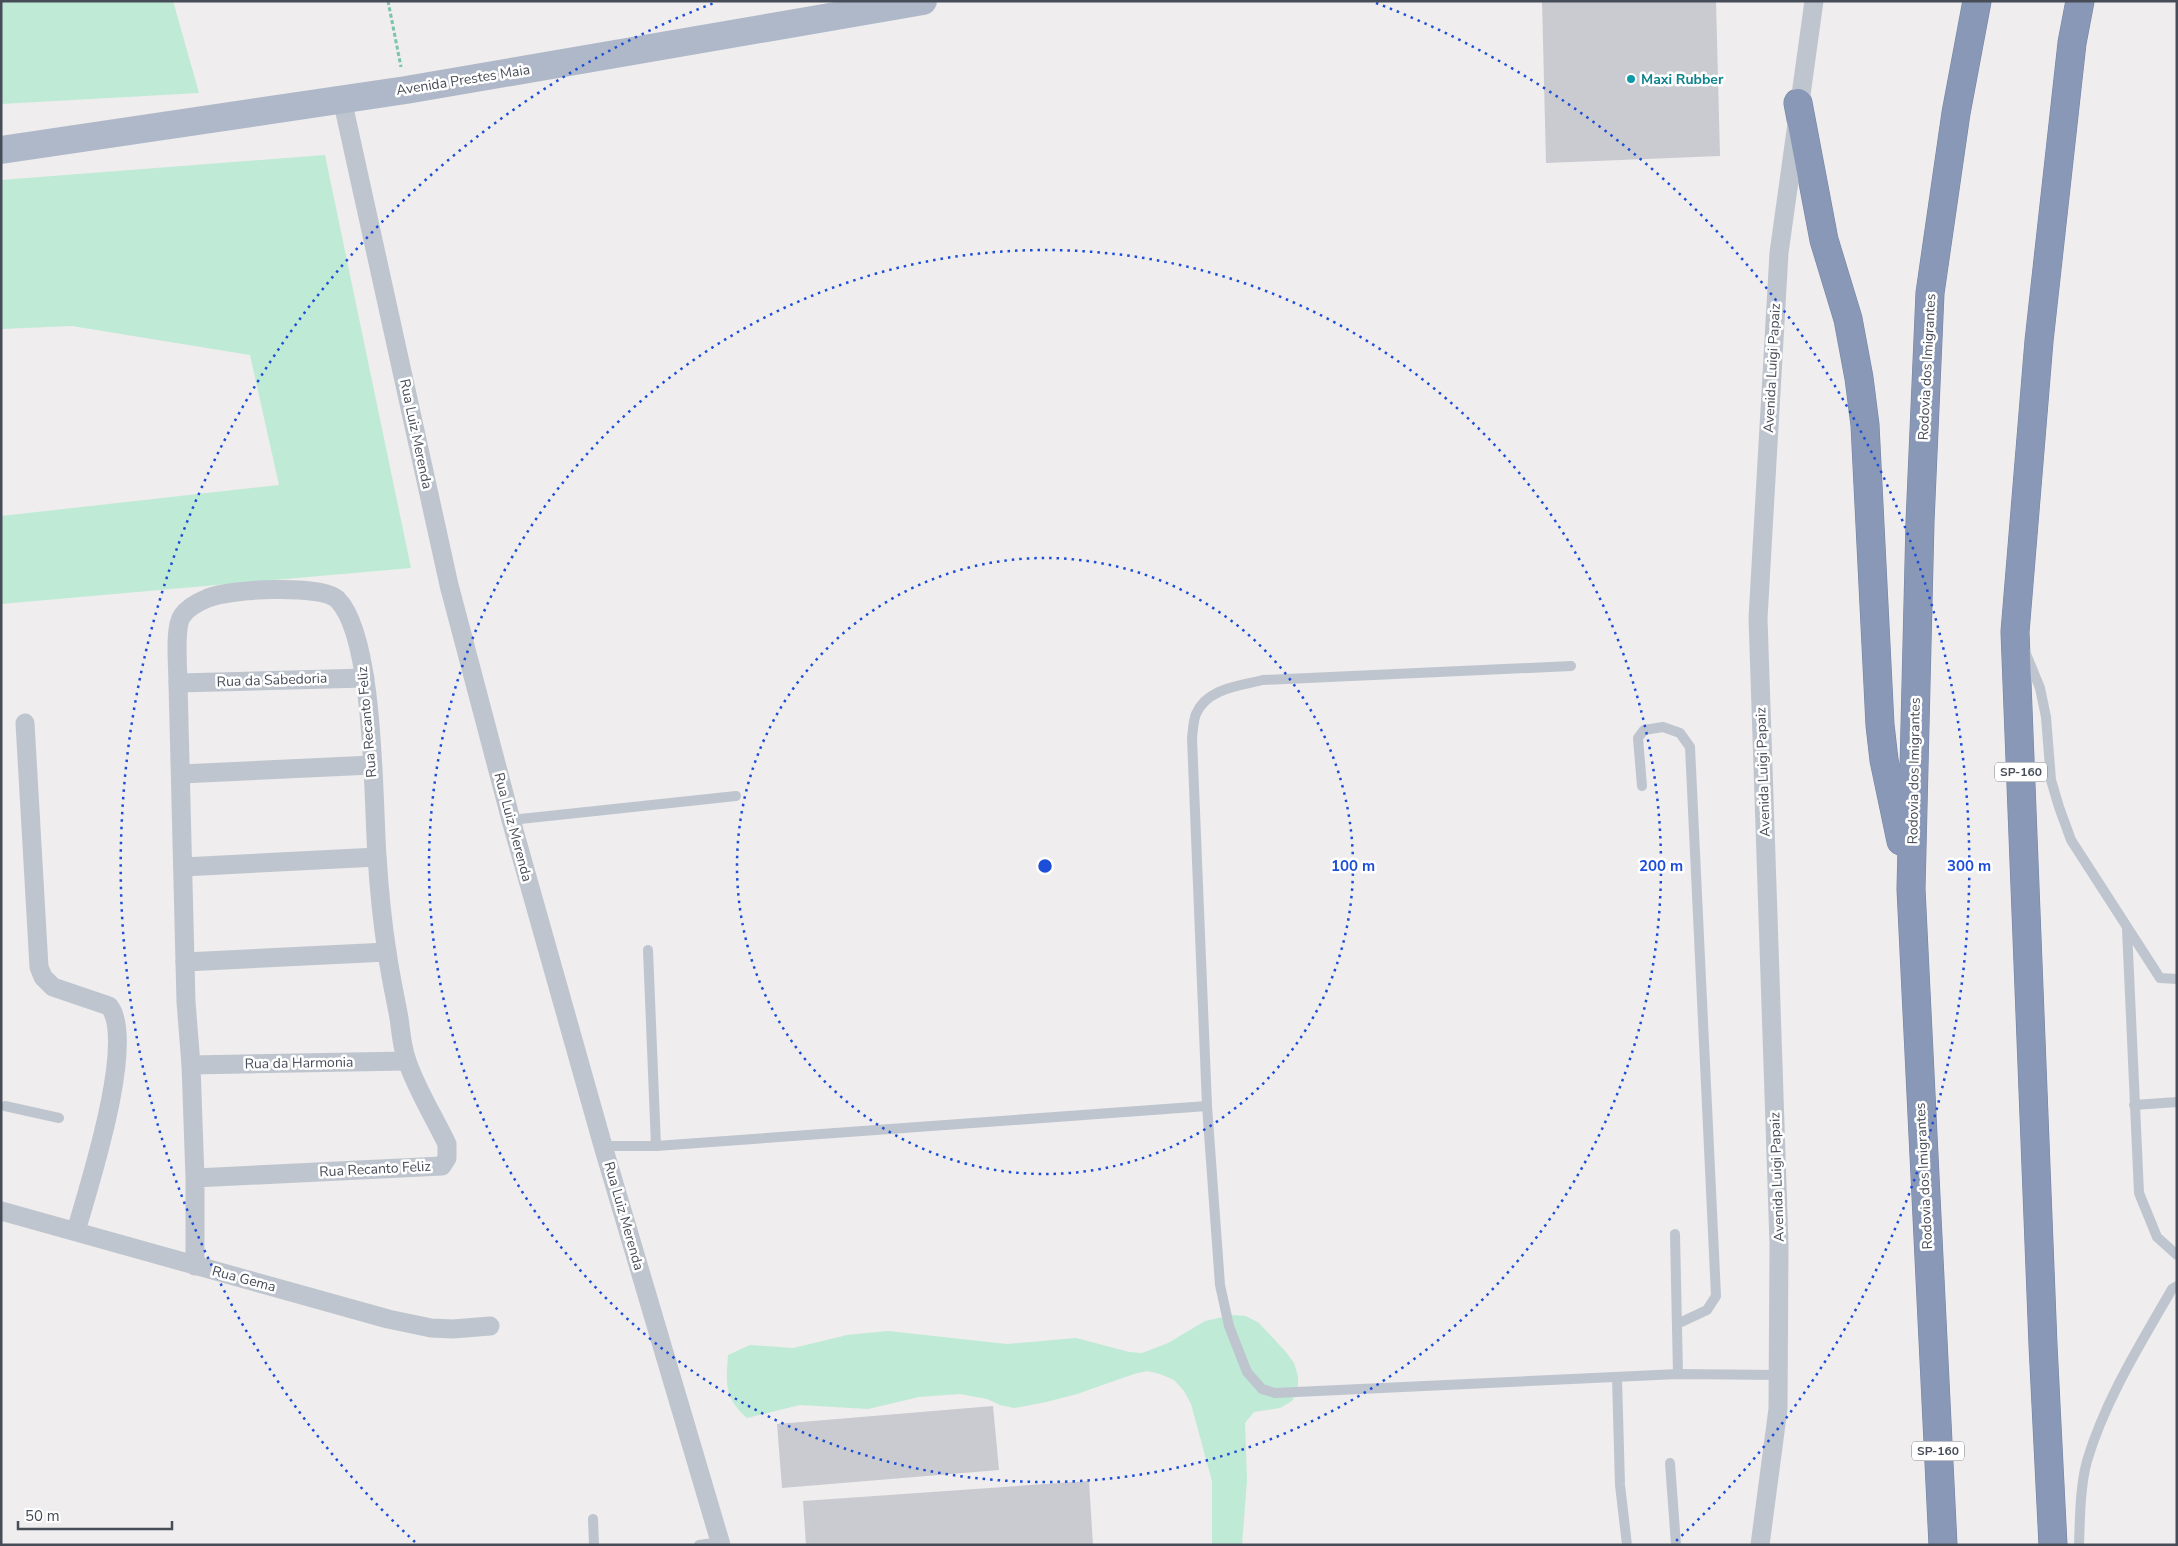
<svg xmlns="http://www.w3.org/2000/svg" width="2178" height="1546" font-family="'Nunito Sans',sans-serif">
	<style>
		.green { fill: #bfead6 }
		.building { fill: #cacbd1 }
		.lines { fill: none; stroke-linecap: round; stroke-linejoin: round }
		.highway-casing { stroke: #7483a3; stroke-width: 29 }
		.path { stroke: #7ac4ab; stroke-width: 3; stroke-dasharray: 4 2.5; stroke-linecap: butt }
		.lane { stroke: #bfc5ce; stroke-width: 10 }
		.street { stroke: #bfc5ce; stroke-width: 19 }
		.primary { stroke: #afb8c9; stroke-width: 28 }
		.highway { stroke: #8998b7; stroke-width: 28 }
		.ring { fill: none; stroke: #1d4ed8; stroke-width: 2.5; stroke-dasharray: 2.5 5 }
		.culture-dot { fill: #0f9aa8; stroke: #fff; stroke-width: 2 }
		.labels { text-anchor: middle; dominant-baseline: central; stroke-width: 5; stroke-linejoin: round; paint-order: stroke }
		.shield { fill: #fff; stroke: #7e828a; stroke-width: 1 }
		.shield-label { font-size: 12px; font-weight: bold; fill: #474d58 }
		.culture-label { font-size: 14px; font-weight: bold; fill: #0d838f; stroke: #fff; text-anchor: start }
		.street-label { font-size: 14px; fill: #474d58; stroke: #fff }
		.centre { fill: #1d4ed8; stroke: #fff; stroke-width: 2.5 }
		.ring-label { font-size: 15px; text-anchor: middle; font-weight: bold; fill: #1d4ed8; stroke: #fff; stroke-width: 5; stroke-linejoin: round; paint-order: stroke }
	</style>
	<rect width="100%" height="100%" fill="#efeded"/>
	<g class="green">
		<path d="M1,1h172l26,92 -198,11z"/>
		<path d="M325,155l86,413 -410,36v-88l278,-31 -29,-130 -178,-29 -71,3v-149z"/>
		<path d="M1232,1315l14,1 13,7 27,29 8,11 4,13v13l-6,12 -12,7 -26,4 -9,11 2,57 -5,65h-30v-64l-21,-77 -7,-13 -10,-11 -14,-6 -13,-3 -13,3 -57,20 -31,8 -32,6 -14,-3 -13,-6 -27,-5 -41,3 -51,12 -68,-4 -53,13c-23,-20 -21,-35 -19,-63l22,-10 43,3 54,-13 41,-4 119,13 69,-6 53,14 13,1 26,-10 37,-22z"/>
	</g>
	<g class="building">
		<path d="M1542,1h174l4,155 -174,7z"/>
		<path d="M993,1406l6,64 -217,18 -5,-64z"/>
		<path d="M1089,1481l4,64h-287l-3,-44z"/>
	</g>
	<g class="lines">
		<g class="highway-casing">
			<g id="highway">
				<path d="M1798,103l26,137 24,79 11,59 6,47 15,300 4,35 17,81"/>
				<path d="M1943,1545l-32,-656 9,-367 10,-229 26,-180 21,-112"/>
				<path d="M2053,1545l-10,-200 -28,-713 24,-291 33,-298 8,-42"/>
			</g>
		</g>
		<path class="path" d="M388,1l13,66"/>
		<g class="lane">
			<path d="M2024,649l16,39 6,29 5,63 8,27 12,33 89,138 17,1"/>
			<path d="M1571,666l-308,14c-23,6 -56,8 -67,34 -3,7 -3,17 -4,24l15,368 13,179 9,41 18,46 15,17 13,4 403,-19 101,1"/>
			<path d="M1642,786l-4,-48 6,-8 19,-3 17,6 10,14 26,549 -9,14 -30,14"/>
			<path d="M511,820l225,-24"/>
			<path d="M2127,929l12,264 18,44 20,18"/>
			<path d="M648,950l8,196"/>
			<path d="M2134,1105l43,-3"/>
			<path d="M5,1106l54,12"/>
			<path d="M603,1146h53l551,-40"/>
			<path d="M1675,1234l3,140"/>
			<path d="M1617,1378l3,107 7,60"/>
			<path d="M1670,1463l6,82"/>
			<path d="M593,1519l1,26"/>
			<path d="M699,1545l21,-3"/>
			<path d="M2079,1545c1,-28 1,-58 8,-84 18,-61 54,-118 85,-172l5,-3"/>
		</g>
		<g class="street">
			<path d="M342,99l107,486 62,235 92,326 118,399"/>
			<path d="M178,683l187,-5"/>
			<path d="M25,723l14,244 4,10 10,10 56,19c28,33 -21,183 -33,225"/>
			<path d="M181,774l191,-9"/>
			<path d="M183,867l194,-10"/>
			<path d="M185,962l202,-10"/>
			<path d="M191,1065l216,-4"/>
			<path d="M195,1178l247,-12 5,-8v-14c-13,-27 -30,-54 -40,-83 -5,-13 -6,-29 -8,-43 -4,-22 -9,-44 -12,-66 -5,-32 -8,-64 -10,-96 -4,-55 -2,-220 -40,-257 -16,-15 -109,-10 -129,-1 -10,4 -20,9 -26,18 -8,11 -4,53 -4,67l8,319 5,63 4,113v88"/>
			<path d="M1,1211l387,108 43,9 22,1 37,-3"/>
			<path d="M1760,1545l18,-136 1,-165 -21,-626 21,-365 35,-252"/>
		</g>
		<path class="primary" d="M1,150l405,-60 517,-89"/>
		<use href="#highway" class="highway"/>
	</g>
	<g class="ring">
		<circle cx="1045" cy="866" r="308"/>
		<circle cx="1045" cy="866" r="616"/>
		<path d="M415 1542A924 924 0 0 1 714 3M1376 3A924 924 0 0 1 1675 1542"/>
	</g>
	<circle class="culture-dot" cx="1631" cy="79" r="5"/>
	<g class="labels">
		<g class="shield">
			<rect x="1995" y="762.5" width="52" height="19" rx="4"/>
			<rect x="1912" y="1441.5" width="52" height="19" rx="4"/>
		</g>
		<g class="shield-label">
			<text x="2021" y="772">SP-160</text>
			<text x="1938" y="1451">SP-160</text>
		</g>
		<g class="culture-label">
			<text x="1641" y="79">Maxi Rubber</text>
		</g>
		<g class="street-label">
			<text transform="translate(463 80) rotate(-9)">Avenida Prestes Maia</text>
			<text transform="translate(1927 367) rotate(-87)">Rodovia dos Imigrantes</text>
			<text transform="translate(1772 368) rotate(-87)">Avenida Luigi Papaiz</text>
			<text transform="translate(416 434) rotate(78)">Rua Luiz Merenda</text>
			<text transform="translate(272 680) rotate(-2)">Rua da Sabedoria</text>
			<text transform="translate(367 722) rotate(-95)">Rua Recanto Feliz</text>
			<text transform="translate(1914 771) rotate(-89)">Rodovia dos Imigrantes</text>
			<text transform="translate(1763 772) rotate(-92)">Avenida Luigi Papaiz</text>
			<text transform="translate(513 827) rotate(75)">Rua Luiz Merenda</text>
			<text transform="translate(299 1063) rotate(-1)">Rua da Harmonia</text>
			<text transform="translate(375 1169) rotate(-3)">Rua Recanto Feliz</text>
			<text transform="translate(1924 1176) rotate(-93)">Rodovia dos Imigrantes</text>
			<text transform="translate(1777 1177) rotate(-92)">Avenida Luigi Papaiz</text>
			<text transform="translate(624 1216) rotate(74)">Rua Luiz Merenda</text>
			<text transform="translate(244 1279) rotate(15)">Rua Gema</text>
		</g>
	</g>
	<circle cx="1045" cy="866" r="8" class="centre"/>
	<g class="ring-label">
		<text x="1353" y="871">100 m</text>
		<text x="1661" y="871">200 m</text>
		<text x="1969" y="871">300 m</text>
	</g>
	<rect width="2178" height="1546" fill="none" stroke="#474d58" stroke-width="5"/>
	<path d="M18 1521v8h154v-8" fill="none" stroke="#474d58" stroke-width="2.5"/>
	<text x="25" y="1521" font-size="15" fill="#474d58" stroke="#ffffff" stroke-width="4" paint-order="stroke">50 m</text>
</svg>
